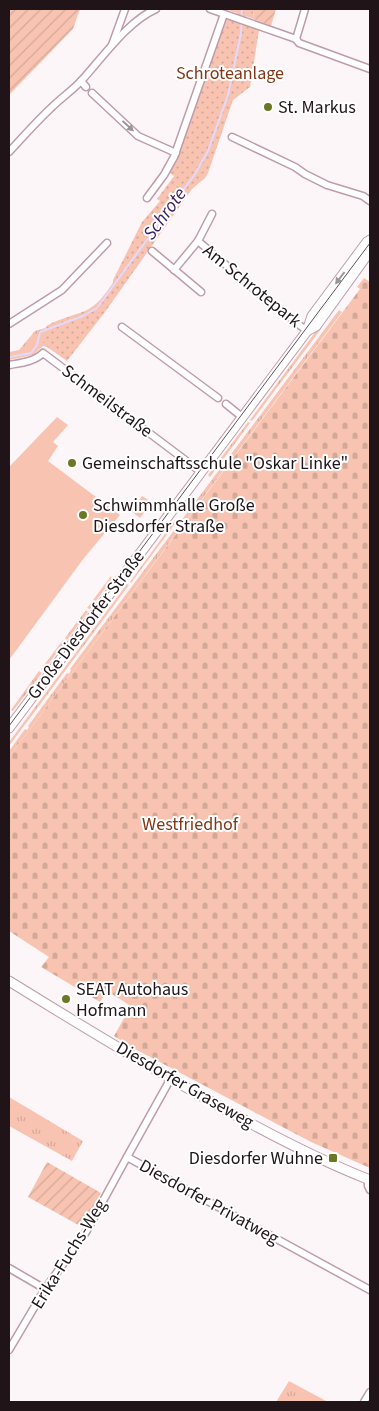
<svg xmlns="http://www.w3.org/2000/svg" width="379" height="1411" font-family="'Source Sans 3',sans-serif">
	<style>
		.grass { fill: url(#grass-tufts) }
		.cemetery { fill: url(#cemetery-stones) }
		.park { fill: url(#park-dots) }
		.garden { fill: url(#garden-furrows) }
		.pitch { fill: #f8c4b1 }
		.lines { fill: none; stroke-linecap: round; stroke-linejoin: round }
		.stream { stroke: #e3d9fd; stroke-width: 2 }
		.street-casing { stroke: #bf9cac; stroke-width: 9 }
		.secondary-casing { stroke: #bf9cac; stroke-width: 11 }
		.street { stroke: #fff; stroke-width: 6 }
		.secondary { stroke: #fff; stroke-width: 9 }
		.tram { stroke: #5d5357; stroke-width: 1 }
		.oneway { fill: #9b9598 }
		.poi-dot { fill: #6a7825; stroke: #fff; stroke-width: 2 }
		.labels { text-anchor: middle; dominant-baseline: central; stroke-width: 4; stroke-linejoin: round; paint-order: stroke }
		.park-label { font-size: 18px; fill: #813617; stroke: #fff }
		.poi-label { font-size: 18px; fill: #201419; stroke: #fff; text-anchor: start }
		.street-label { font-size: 18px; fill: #201419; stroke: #fff }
		.water-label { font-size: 19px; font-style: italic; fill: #3b2164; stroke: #fff }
	</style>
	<defs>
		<pattern id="grass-tufts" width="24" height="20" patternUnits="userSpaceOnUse" patternTransform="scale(1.25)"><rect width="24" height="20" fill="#f8c4b1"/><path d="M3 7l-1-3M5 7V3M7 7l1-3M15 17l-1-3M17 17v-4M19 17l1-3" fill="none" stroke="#d4a898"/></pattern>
		<pattern id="cemetery-stones" width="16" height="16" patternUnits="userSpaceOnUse" patternTransform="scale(1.25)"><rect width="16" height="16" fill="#f8c4b1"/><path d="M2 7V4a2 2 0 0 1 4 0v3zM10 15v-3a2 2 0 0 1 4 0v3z" fill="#d4a898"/></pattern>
		<pattern id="park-dots" width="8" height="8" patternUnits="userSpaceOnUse" patternTransform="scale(1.25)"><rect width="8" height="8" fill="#f8c4b1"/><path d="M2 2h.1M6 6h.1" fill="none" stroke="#d4a898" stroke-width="1.8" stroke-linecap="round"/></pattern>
		<pattern id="garden-furrows" width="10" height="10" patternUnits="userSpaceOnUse" patternTransform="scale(1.25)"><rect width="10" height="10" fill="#f8c4b1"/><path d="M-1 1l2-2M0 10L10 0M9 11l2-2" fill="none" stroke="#d4a898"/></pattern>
	</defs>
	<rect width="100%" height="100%" fill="#fdf6f9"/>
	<g class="grass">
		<path d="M339,310l3,2 -333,445v-6l16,-22 2,1 2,-3 -1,-1 39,-53 2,1 2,-4 -1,-1z"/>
		<path d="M319,327l2,2 -69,92 -2,-1z"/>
		<path d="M45,328l-2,18 -10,9 -24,5v-8l10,-2 16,-19z"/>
		<path d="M248,422l2,1 -40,54 -2,-2z"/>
		<path d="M175,520l2,1 -46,62 -1,-1z"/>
		<path d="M111,576l1,3 -22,30 -3,-1z"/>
		<path d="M127,584l2,1 -120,161v-4z"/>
		<path d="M86,610l2,2 -21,28 -2,-2z"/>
		<path d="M63,640l2,2 -22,29 -2,-2z"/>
		<path d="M39,671l3,2 -29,38 -2,-1z"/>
		<path d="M9,1097l74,44 -11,20 -63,-35z"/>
		<path d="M289,1381l39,21h-52z"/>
	</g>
	<path class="cemetery" d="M364,278l6,4v886l-59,-26 -176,-93 -21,-13 17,-30 -24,-15 -7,11 -59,-35 8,-10 -40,-26v-174l351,-468 -3,-2z"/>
	<path class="park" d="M225,9h28l1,10 -8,-3v10l13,4 -9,57 -17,13 -25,73 -3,5 -13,11 -87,123 -38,49 -20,-14 -4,-1c0,-5 0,-14 3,-19 3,-5 32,-13 39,-16 13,-6 20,-17 28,-28v-3l29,-58 18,-21 -3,-2 17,-23 -5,-4 8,-16 49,-137 10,3 1,-9z"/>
	<g class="garden">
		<path d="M9,9h71l-7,20 -64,66z"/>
		<path d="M253,9h23l-5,17 -17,-7z"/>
		<path d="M47,1162l54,31 -19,34 -54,-30z"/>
	</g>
	<g class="pitch">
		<path d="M57,417l11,8 -15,17 5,4 -10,15 72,54 -36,43 -75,102v-193z"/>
		<path d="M142,496l10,6 -12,16 -9,-7z"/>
	</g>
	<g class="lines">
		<path class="stream" d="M9,357l22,-4 6,-8 3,-13 43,-16 14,-8 98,-134 13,-23 20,-56 13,-62 1,-24"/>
		<g class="street-casing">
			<g id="street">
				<path d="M210,9l86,30 3,4 71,26"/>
				<path d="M296,39l9,-30"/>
				<path d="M112,45l13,-36"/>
				<path d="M81,81l5,6"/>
				<path d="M92,93l46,43 38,17"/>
				<path d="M232,137l63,30 10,7 22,11 36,11 7,5"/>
				<path d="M9,152c14,-15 27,-30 42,-44 10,-10 22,-18 31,-28 21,-23 46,-59 74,-71"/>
				<path d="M147,198l17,-23 10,-18 50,-143"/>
				<path d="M212,214l-14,27 64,55 45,35"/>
				<path d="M152,251l49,41"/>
				<path d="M174,270l24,-29"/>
				<path d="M9,324l53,-34 45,-47"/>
				<path d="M122,327l96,71"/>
				<path d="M9,365c11,-2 25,-3 34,-12l158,119"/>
				<path d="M226,404l16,13"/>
				<path d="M171,1078l-44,79 243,133"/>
				<path d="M368,1179v7l2,4"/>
				<path d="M9,1268l36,21"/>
				<path d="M9,1350l36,-61 41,-57 41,-75"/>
				<path d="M364,1402l6,-10"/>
			</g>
		</g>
		<g class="secondary-casing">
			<g id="secondary">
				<path d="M307,331l9,-5 54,-75"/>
				<path d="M9,728l298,-397 5,-15 55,-74 3,-2"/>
				<path d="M9,981c58,36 116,71 175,105 60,35 122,69 186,94"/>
			</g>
		</g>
		<use href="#street" class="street"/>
		<use href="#secondary" class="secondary"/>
		<path class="tram" d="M9,726l361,-483"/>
	</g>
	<defs><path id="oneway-solid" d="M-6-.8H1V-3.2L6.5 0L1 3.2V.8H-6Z" transform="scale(1.25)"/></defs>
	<g class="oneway">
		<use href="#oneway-solid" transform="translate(128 126) rotate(43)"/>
		<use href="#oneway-solid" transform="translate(340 278) rotate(127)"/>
	</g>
	<g class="poi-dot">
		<circle cx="268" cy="107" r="5"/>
		<circle cx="72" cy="463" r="5"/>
		<circle cx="83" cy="515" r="5"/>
		<circle cx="66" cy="999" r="5"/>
		<rect x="328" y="1153" width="10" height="10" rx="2.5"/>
	</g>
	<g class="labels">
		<g class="park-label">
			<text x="230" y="73">Schroteanlage</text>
			<text x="190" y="824">Westfriedhof</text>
		</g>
		<g class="poi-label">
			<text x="278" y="107">St. Markus</text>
			<text x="82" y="463">Gemeinschaftsschule "Oskar Linke"</text>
			<text x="93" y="505">Schwimmhalle Große<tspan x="93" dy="21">Diesdorfer Straße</tspan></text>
			<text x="76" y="989">SEAT Autohaus<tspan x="76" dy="21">Hofmann</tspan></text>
			<text x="323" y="1158" text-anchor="end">Diesdorfer Wuhne</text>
		</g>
		<g class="street-label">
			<text transform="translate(252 286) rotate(39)">Am Schrotepark</text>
			<text transform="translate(107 401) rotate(37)">Schmeilstraße</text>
			<text transform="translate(86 625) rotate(-53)">Große Diesdorfer Straße</text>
			<text transform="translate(185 1085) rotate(30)">Diesdorfer Graseweg</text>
			<text transform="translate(209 1202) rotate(29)">Diesdorfer Privatweg</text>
			<text transform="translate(69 1254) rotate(-58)">Erika-Fuchs-Weg</text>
		</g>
		<g class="water-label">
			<text transform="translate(165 214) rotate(-54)">Schrote</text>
		</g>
	</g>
	<rect width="379" height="1411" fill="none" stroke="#201419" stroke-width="20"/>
</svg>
